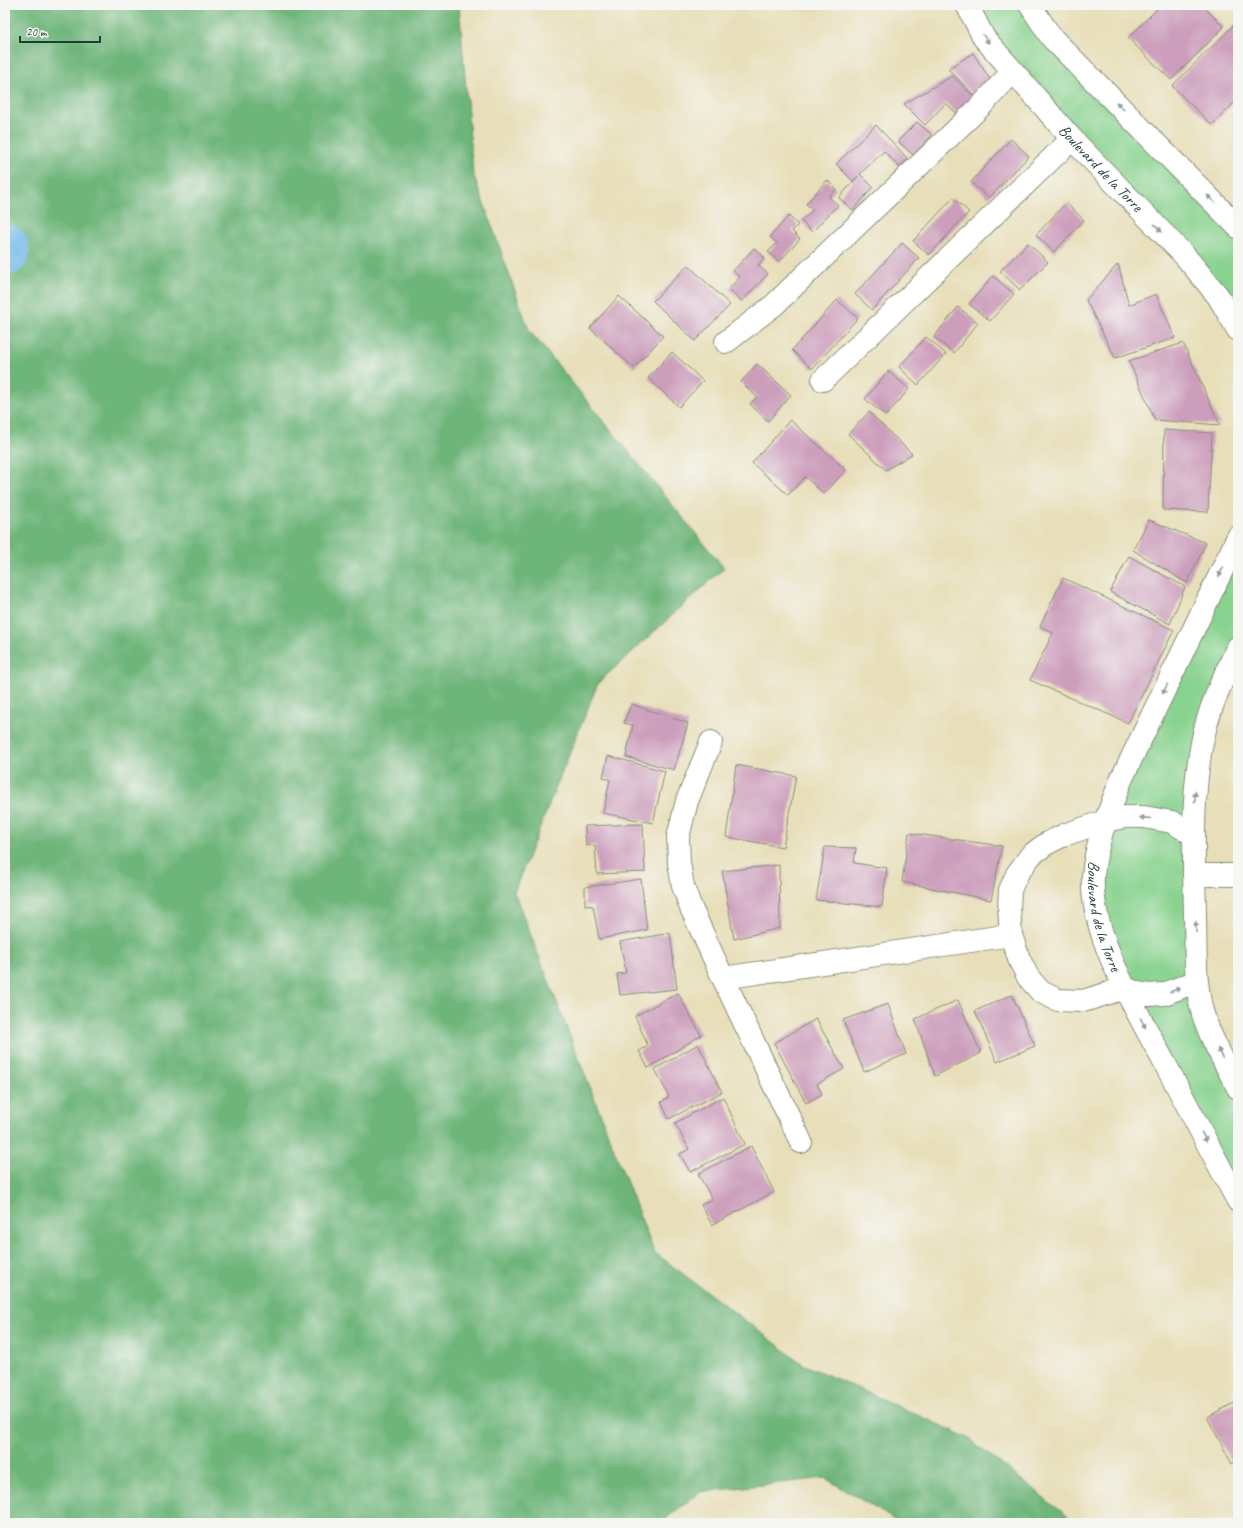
<svg xmlns="http://www.w3.org/2000/svg" width="1243" height="1528" font-family="Caveat,sans-serif">
	<style>
		.green { fill: #89d390; stroke: #548862 }
		.forest { fill: #6eb57a; stroke: #467957 }
		.lines { fill: none; stroke-linecap: round; stroke-linejoin: round }
		.river { stroke: #73baeb; stroke-width: 48 }
		.building { fill: #cc9ebc }
		.minor-casing { stroke: #848e77; stroke-width: 24 }
		.minor { stroke: #fff; stroke-width: 22 }
		.oneway { fill: #8f9e9a }
		.labels { text-anchor: middle; dominant-baseline: central; stroke-width: 3; stroke-linejoin: round; paint-order: stroke }
		.street-label { font-size: 16px; fill: #1f3d34; stroke: #f6f6f2 }
	</style>
	<rect width="100%" height="100%" fill="#f6f6f2"/>
	<filter id="ink" filterUnits="userSpaceOnUse"><feTurbulence type="fractalNoise" baseFrequency=".025" numOctaves="2"/><feDisplacementMap in="SourceGraphic" scale="8" xChannelSelector="R" yChannelSelector="G"/><feConvolveMatrix kernelMatrix="1 2 1 2 8 2 1 2 1" color-interpolation-filters="sRGB"/></filter>
	<filter id="wash" filterUnits="userSpaceOnUse"><feTurbulence type="fractalNoise" baseFrequency=".012" numOctaves="4" result="noise"/><feDisplacementMap in="SourceGraphic" scale="16" xChannelSelector="R" yChannelSelector="G"/><feGaussianBlur stdDeviation="0.9" result="paint"/><feColorMatrix in="noise" values="0 0 0 0 0 0 0 0 0 0 0 0 0 0 0 0 0 1.4 0 .05"/><feComposite in="paint" operator="in"/></filter>
	<g filter="url(#wash)">
		<rect width="100%" height="100%" fill="#e8dfba"/>
		<g class="green">
			<path d="M967,5h63l208,222v103z"/>
			<path d="M1238,537v110l-36,95 -5,239 41,107v113l-142,-289 25,-132z"/>
		</g>
		<path class="forest" d="M5,5h454l14,168 56,157 195,238 -126,115 -84,209 140,360 149,112 164,73 109,86h-176l-75,-45 -125,14 -40,31h-655z"/>
		<g class="lines">
			<path class="river" d="M5,248v4"/>
		</g>
		<g id="blocks">
			<g class="building">
				<path d="M1161,5h41l22,22 -53,53 -43,-42z"/>
				<path d="M1238,21v78l-26,26 -40,-39z"/>
				<path d="M973,53l20,31 -16,14 -29,-29z"/>
				<path d="M952,76l24,23 -17,17 -13,-13 -21,22 -21,-21z"/>
				<path d="M917,122l15,13 -19,20 -15,-14z"/>
				<path d="M876,125l32,34 -9,8 -15,-16 -24,23 13,13 -20,23 -14,-12 19,-22 -5,5 -17,-17z"/>
				<path d="M1011,139l18,17 -40,42 -18,-16z"/>
				<path d="M827,180l9,9 -7,8 9,8 -26,27 -11,-11 12,-11 -7,-6z"/>
				<path d="M953,198l16,14 -40,43 -16,-14z"/>
				<path d="M1066,203l18,17 -30,32 -18,-17z"/>
				<path d="M789,216l9,9 -6,6 8,8 -21,23 -11,-10 9,-9 -7,-6z"/>
				<path d="M902,243l17,15 -47,52 -17,-16z"/>
				<path d="M1028,243l20,19 -28,28 -20,-19z"/>
				<path d="M754,248l11,10 -7,7 10,9 -26,27 -13,-12 11,-12 -7,-6z"/>
				<path d="M1118,264l11,41 27,-11 19,44 -60,20 -29,-58z"/>
				<path d="M688,265l42,40 -35,36 -42,-40z"/>
				<path d="M993,276l21,18 -24,27 -21,-17z"/>
				<path d="M619,296l44,40 -29,32 -44,-40z"/>
				<path d="M837,300l21,18 -46,51 -20,-19z"/>
				<path d="M958,307l20,16 -24,30 -20,-16z"/>
				<path d="M926,337l20,17 -28,31 -19,-18z"/>
				<path d="M1183,343l37,82 -65,-5 -26,-59z"/>
				<path d="M672,352l31,29 -24,26 -31,-29z"/>
				<path d="M757,364l34,31 -23,26 -18,-17 7,-7 -16,-15z"/>
				<path d="M888,371l21,18 -23,27 -21,-17z"/>
				<path d="M869,412l43,42 -26,16 -38,-36z"/>
				<path d="M790,420l56,50 -22,24 -19,-17 -17,18 -36,-32z"/>
				<path d="M1164,430l48,3 -4,79 -45,-2z"/>
				<path d="M1149,520l57,23 -19,40 -54,-33z"/>
				<path d="M1129,556l56,31 -15,37 -60,-32z"/>
				<path d="M1063,578l111,52 -46,93 -98,-43 23,-47 -13,-7z"/>
				<path d="M631,704l57,19 -14,47 -48,-13 7,-32 -9,-2z"/>
				<path d="M608,756l57,15 -12,52 -50,-10 7,-33 -7,-3z"/>
				<path d="M736,765l60,11 -13,71 -57,-10z"/>
				<path d="M643,824l2,48 -48,2 -2,-29 -9,1 -1,-20z"/>
				<path d="M909,833l93,13 -11,54 -89,-18z"/>
				<path d="M825,847l31,1 -2,15 33,5 -5,39 -66,-7z"/>
				<path d="M779,865l1,63 -46,11 -12,-68z"/>
				<path d="M641,879l6,51 -48,9 -6,-33 -8,-1v-18z"/>
				<path d="M670,933l7,56 -57,6 -3,-21 9,-1 -6,-31z"/>
				<path d="M678,993l23,42 -53,33 -9,-17 9,-5 -13,-30z"/>
				<path d="M1012,995l23,51 -38,16 -22,-51z"/>
				<path d="M958,1000l23,53 -46,23 -20,-57z"/>
				<path d="M888,1004l18,50 -42,18 -21,-52z"/>
				<path d="M816,1019l28,50 -27,15 5,10 -16,9 -32,-60z"/>
				<path d="M698,1044l24,48 -53,27 -8,-17 8,-5 -14,-28z"/>
				<path d="M723,1097l22,47 -55,28 -10,-18 9,-5 -14,-26z"/>
				<path d="M751,1146l23,46 -62,33 -11,-20 11,-6 -14,-25z"/>
				<path d="M1238,1401v59l-6,4 -25,-47z"/>
			</g>
		</g>
	</g>
	<g filter="url(#ink)">
		<use href="#blocks" fill-opacity="0" stroke="#848e77" stroke-width="1"/>
		<g class="lines">
			<g class="minor-casing">
				<g id="minor">
					<path id="s1" d="M967,5l17,33 88,101 113,117 33,40 20,34"/>
					<path d="M1030,5l21,32 187,190"/>
					<path d="M726,342l48,-37 28,-27 181,-174 30,-33"/>
					<path d="M823,380l249,-241"/>
					<path id="s2" d="M1238,537l-117,243c-12,31 -25,62 -28,95 -4,59 44,136 71,187 25,46 49,93 74,139"/>
					<path d="M1238,647c-15,31 -30,63 -36,96 -11,56 -8,115 -7,172 1,32 -1,65 7,96 8,27 23,52 36,77"/>
					<path d="M711,742l-24,59 -9,36 1,26 4,23 8,22 32,70 78,164"/>
					<path d="M1194,835l-22,-13 -28,-5h-19l-20,4 -41,14 -18,9 -15,11 -14,19 -7,16 -1,18 2,27 8,24 9,18 13,15 17,8 25,1 42,-13 13,5 11,2 15,-1 33,-13"/>
					<path d="M1194,875h44"/>
					<path d="M723,978l288,-43"/>
				</g>
			</g>
			<use href="#minor" class="minor"/>
		</g>
		<defs><path id="oneway-solid" d="M-6-.8H1V-3.2L6.5 0L1 3.2V.8H-6Z"/></defs>
		<g class="oneway">
			<use href="#oneway-solid" transform="translate(986 39) rotate(54)"/>
			<use href="#oneway-solid" transform="translate(1120 106) rotate(-134)"/>
			<use href="#oneway-solid" transform="translate(1211 199) rotate(-134)"/>
			<use href="#oneway-solid" transform="translate(1158 228) rotate(46)"/>
			<use href="#oneway-solid" transform="translate(1221 572) rotate(116)"/>
			<use href="#oneway-solid" transform="translate(1165 689) rotate(116)"/>
			<use href="#oneway-solid" transform="translate(1195 797) rotate(-88)"/>
			<use href="#oneway-solid" transform="translate(1145 818) rotate(-175)"/>
			<use href="#oneway-solid" transform="translate(1196 927) rotate(-92)"/>
			<use href="#oneway-solid" transform="translate(1175 990) rotate(-19)"/>
			<use href="#oneway-solid" transform="translate(1143 1023) rotate(62)"/>
			<use href="#oneway-solid" transform="translate(1220 1053) rotate(-116)"/>
			<use href="#oneway-solid" transform="translate(1204 1137) rotate(62)"/>
		</g>
	</g>
	<g class="labels">
		<g class="street-label">
			<text stroke="none"><textPath href="#s1" startOffset="212">Boulevard de la Torre</textPath></text>
			<text stroke="none"><textPath href="#s2" startOffset="412">Boulevard de la Torre</textPath></text>
		</g>
	</g>
	<rect width="1243" height="1528" fill="none" stroke="#f6f6f2" stroke-width="20"/>
	<path d="M20 36v6h80v-6" fill="none" stroke="#1f3d34" stroke-width="2"/>
	<text x="26" y="36" font-size="12" fill="#1f3d34" stroke="#f6f6f2" stroke-width="3" paint-order="stroke">20 m</text>
</svg>
